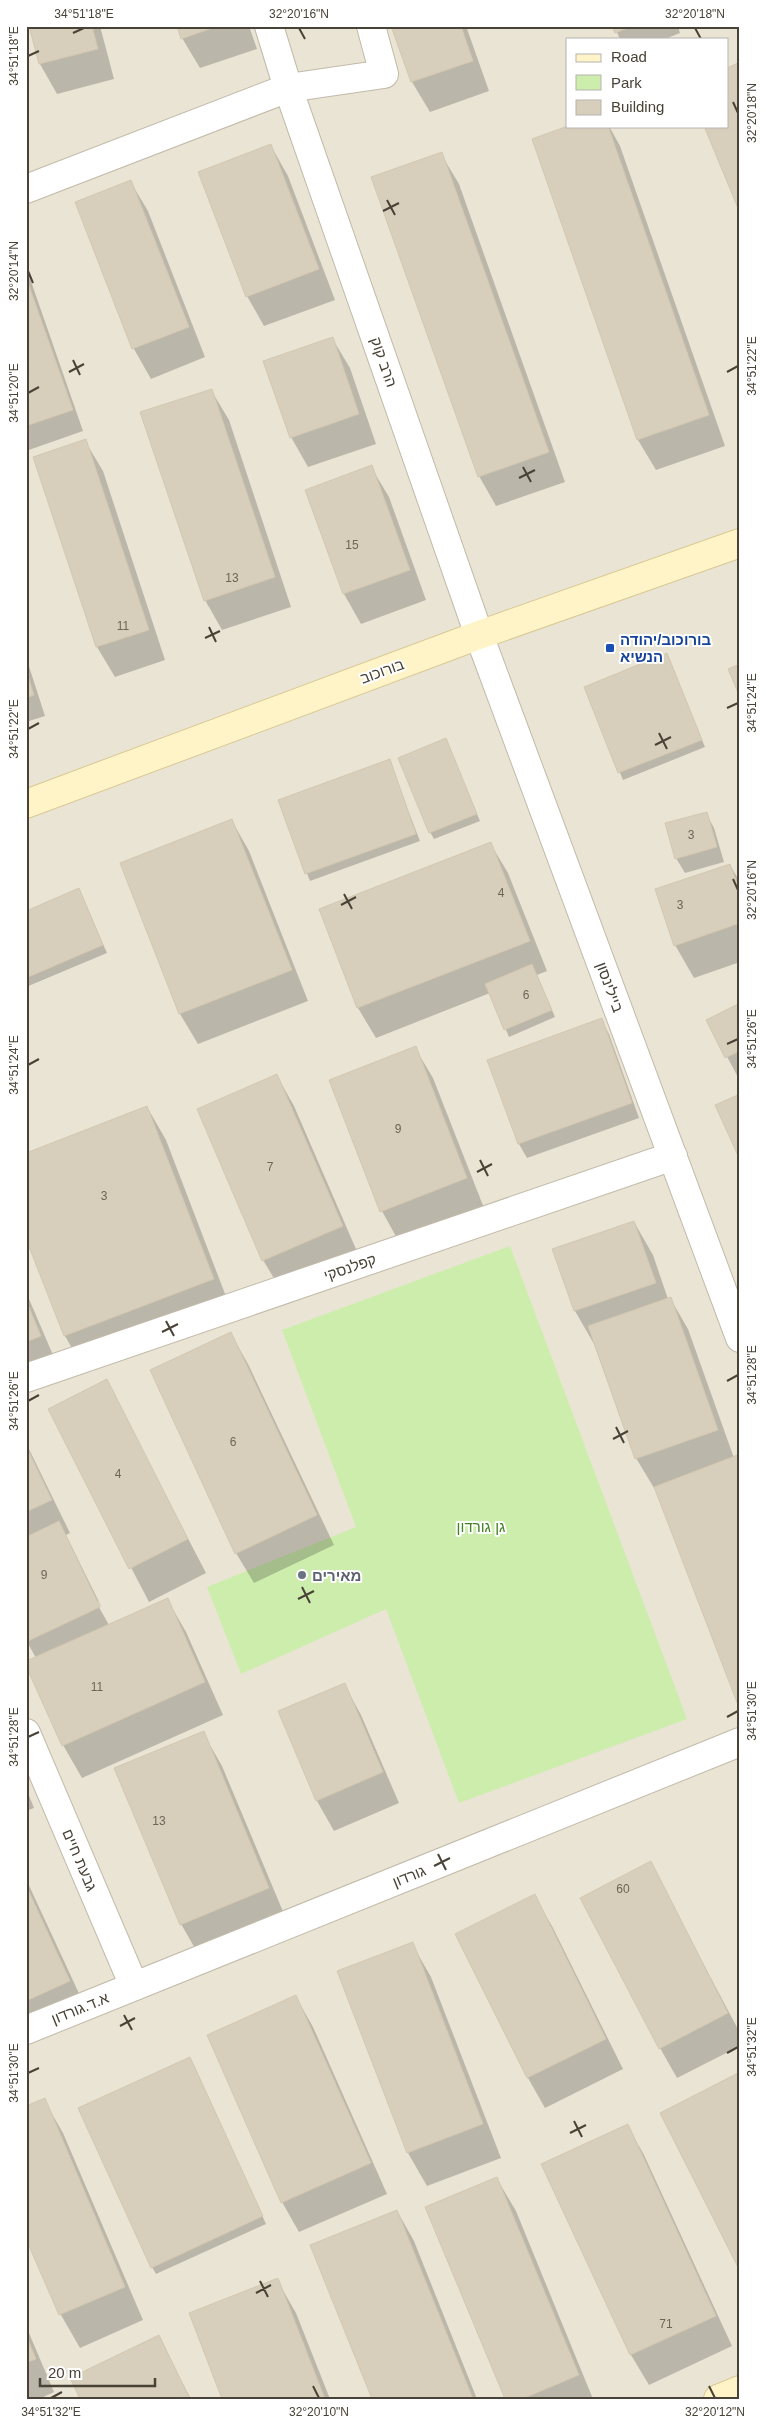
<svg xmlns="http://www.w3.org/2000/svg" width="766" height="2425" font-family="Helvetica,'Noto Sans Hebrew',sans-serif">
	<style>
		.residential { fill: #eae4d5; fill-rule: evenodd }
		.green { fill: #cdedad }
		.shadow { fill: #0003 }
		.building { fill: #d8cebc; stroke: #d3c7af }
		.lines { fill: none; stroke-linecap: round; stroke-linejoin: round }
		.street-casing { stroke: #c2baa9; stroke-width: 30 }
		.secondary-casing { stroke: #d9c994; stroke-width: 30 }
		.street { stroke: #fff; stroke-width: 28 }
		.secondary { stroke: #fff4c8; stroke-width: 28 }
		.ticks { fill: none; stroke: #494236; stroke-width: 2 }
		.transit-dot { fill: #1a4fb4; stroke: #fff; stroke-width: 2 }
		.worship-dot { fill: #6b7280; stroke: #fff; stroke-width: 2 }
		.labels { text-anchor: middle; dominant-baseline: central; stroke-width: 4; stroke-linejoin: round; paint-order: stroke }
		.number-label { font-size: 12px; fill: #6d6558 }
		.street-label { font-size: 15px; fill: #494236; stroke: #fff }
		.transit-label { font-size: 15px; font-weight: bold; fill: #164399; stroke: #fff; text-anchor: start }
		.park-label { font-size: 15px; fill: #438123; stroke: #fff }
		.worship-label { font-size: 15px; font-weight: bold; fill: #5b616d; stroke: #fff; text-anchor: start }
		.neatline { fill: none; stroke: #494236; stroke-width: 2 }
		.ticks-label { font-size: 12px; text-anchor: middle; fill: #494236 }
	</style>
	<rect width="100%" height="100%" fill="#f5f2e8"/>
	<path class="residential" d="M26,26h714v2373h-714zM567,39h160v87h-160z"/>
	<path class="green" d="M510,1246l177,473 -228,84 -73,-194 -145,65 -34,-87 149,-60 -74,-197z"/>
	<g class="shadow">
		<path d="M30,26h70l14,53 -57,15 -17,-30z"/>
		<path d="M178,26h71l8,23 -57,19 -18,-30z"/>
		<path d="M393,26h73l23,65 -59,21 -18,-30z"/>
		<path d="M614,26h64l2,7 -15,6h-45z"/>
		<path d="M572,126h37l11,20 105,300 -69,24 -18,-30 -104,-300z"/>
		<path d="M271,146l17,30 47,124 -71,26 -17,-30z"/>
		<path d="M441,154l18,30 106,298 -69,24 -17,-30z"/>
		<path d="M130,181l18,30 57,146 -54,22 -17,-30 -58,-146z"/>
		<path d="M26,267l57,164 -57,20z"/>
		<path d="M332,338l18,30 26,76 -68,23 -17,-30z"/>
		<path d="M211,390l18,30 62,187 -69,23 -17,-30z"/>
		<path d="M85,441l18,30 62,189 -50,17 -18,-30 -62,-189z"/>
		<path d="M371,467l18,30 37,103 -65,24 -17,-30z"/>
		<path d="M667,655l38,92 -82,33 -38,-92z"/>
		<path d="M26,657l19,59 -19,6z"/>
		<path d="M446,740l34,81 -46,18 -4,-7z"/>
		<path d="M389,761l31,80 -110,40 -31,-80z"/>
		<path d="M706,813l8,15 10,34 -39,11 -9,-15z"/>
		<path d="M232,821l17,30 59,150 -110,43 -18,-30 -58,-150z"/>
		<path d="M490,843l18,30 39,98 -10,4 18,42 -46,20 -19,-44 -114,45 -18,-30 -38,-98z"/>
		<path d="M730,865l10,17v80l-46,16 -19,-33z"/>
		<path d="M79,890l28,63 -81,34v-75z"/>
		<path d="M740,1004v77l-32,-60z"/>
		<path d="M601,1020l8,14 30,84 -112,40 -8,-14 -30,-84z"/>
		<path d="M415,1048l18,30 51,130 -85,34 -17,-31 -51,-130z"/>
		<path d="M277,1076l17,30 65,150 -78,34 -18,-30z"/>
		<path d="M147,1107l19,33 66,172 -148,57 -19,-33 -39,-101z"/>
		<path d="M634,1222l19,33 15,44 2,-1 18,31 46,129 -80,30 -18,-30 -42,-114 -19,-33 -21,-61z"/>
		<path d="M26,1292l33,77 -33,14z"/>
		<path d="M231,1334l17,30 86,181 -80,38 -18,-30z"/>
		<path d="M106,1381l100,192 -57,29 -100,-192z"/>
		<path d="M26,1443l44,90 -4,2 37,75 -5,-9 -2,1 13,23 58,-26 19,33 37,83 -141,63 -19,-33 -27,-87 -10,-18z"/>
		<path d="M344,1684l17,31 38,88 -65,28 -17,-30z"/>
		<path d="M203,1733l19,33 65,155 -87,36 -19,-33z"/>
		<path d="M26,1788l8,20 -8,3z"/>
		<path d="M650,1863l90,170v13l-63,32 -17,-30z"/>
		<path d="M26,1879l63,136 -63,29z"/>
		<path d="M534,1896l18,30 71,143 -78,39 -17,-30 -71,-144z"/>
		<path d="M412,1944l19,33 70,181 -74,28 -19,-33 -70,-181z"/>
		<path d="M296,1997l17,30 74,167 -88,38 -17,-30z"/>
		<path d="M194,2066l72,158 -110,50 -4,-7z"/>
		<path d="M44,2100l19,33 80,187 -63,28 -19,-33 -35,-80z"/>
		<path d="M627,2125l17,30 88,191 -83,39 -18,-30 -88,-190z"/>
		<path d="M497,2179l19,32 77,188h-87z"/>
		<path d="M397,2211l17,30 63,158h-103z"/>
		<path d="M277,2280l19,33 34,86h-106z"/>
		<path d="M26,2326l28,66 -15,7h-13z"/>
		<path d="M158,2337l33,62h-110z"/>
	</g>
	<g class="building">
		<path d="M29,26h63l6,23 -59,15z"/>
		<path d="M177,26h41l-37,13z"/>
		<path d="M391,26h70l12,35 -62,21z"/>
		<path d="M612,26h21l-18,7z"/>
		<path d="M738,63l2,4v146l-36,-87h23v-58z"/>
		<path d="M568,126h40l101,289 -72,25 -105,-301z"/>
		<path d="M271,144l48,125 -73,28 -48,-125z"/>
		<path d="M442,152l107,300 -71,25 -107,-300z"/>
		<path d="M131,180l58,147 -57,22 -57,-147z"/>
		<path d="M26,277l47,133 -47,16z"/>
		<path d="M333,337l26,77 -69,24 -27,-77z"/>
		<path d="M212,389l63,188 -71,24 -64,-189z"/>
		<path d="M86,439l63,191 -53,17 -63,-190z"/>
		<path d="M372,465l38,105 -67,24 -38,-104z"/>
		<path d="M667,653l35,87 -84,33 -34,-86z"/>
		<path d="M740,664v33l-12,-28z"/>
		<path d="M26,670l8,25 -8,3z"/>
		<path d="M446,738l31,76 -48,19 -31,-75z"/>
		<path d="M390,759l26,75 -111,40 -27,-74z"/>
		<path d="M707,812l10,35 -42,12 -10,-36z"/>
		<path d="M232,819l60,151 -113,44 -59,-151z"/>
		<path d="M491,842l39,99 -173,67 -38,-99z"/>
		<path d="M730,864l10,27v32l-66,23 -19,-57z"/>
		<path d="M79,888l24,57 -77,33v-67z"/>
		<path d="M532,964l20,46 -48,20 -19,-46z"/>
		<path d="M740,1003v48l-15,7 -19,-38z"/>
		<path d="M602,1018l30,85 -114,41 -31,-84z"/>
		<path d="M416,1046l51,132 -87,34 -51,-132z"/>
		<path d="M277,1074l66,152 -81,35 -65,-152z"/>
		<path d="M740,1094v66l-25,-55z"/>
		<path d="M147,1106l67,173 -150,57 -38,-97v-86z"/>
		<path d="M634,1221l22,62 -82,28 -22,-62z"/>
		<path d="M671,1297l47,133 -83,29 -47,-133z"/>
		<path d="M26,1300l15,36 -15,6z"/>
		<path d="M231,1332l86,183 -82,39 -85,-184z"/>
		<path d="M107,1379l81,160 -59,30 -81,-160z"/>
		<path d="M26,1446l26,54 -26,12z"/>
		<path d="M740,1454v256l-86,-223z"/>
		<path d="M59,1521l41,86 -74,35v-105z"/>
		<path d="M168,1598l37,84 -143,64 -36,-80v-5z"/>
		<path d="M345,1683l38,89 -67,29 -38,-90z"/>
		<path d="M204,1731l65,157 -89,37 -66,-157z"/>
		<path d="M651,1861l77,152 -69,36 -79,-151z"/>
		<path d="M26,1885l44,96 -44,20z"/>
		<path d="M535,1894l71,145 -79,39 -72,-144z"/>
		<path d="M413,1942l70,182 -76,29 -70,-182z"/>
		<path d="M296,1995l75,168 -90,40 -74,-168z"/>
		<path d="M190,2057l73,159 -112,52 -73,-160z"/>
		<path d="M740,2072v199l-80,-158z"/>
		<path d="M45,2098l80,189 -66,28 -33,-76v-133z"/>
		<path d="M628,2124l88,192 -86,39 -89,-191z"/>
		<path d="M497,2177l82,198 -57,24h-17l-80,-192z"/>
		<path d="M397,2210l76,189h-101l-62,-154z"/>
		<path d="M278,2278l47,121h-103l-33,-86z"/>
		<path d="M26,2335l10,24 -10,4z"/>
		<path d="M159,2335l31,64h-110l-10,-21z"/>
	</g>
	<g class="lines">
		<g class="street-casing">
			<g id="street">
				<path d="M269,26l19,62 191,547 261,703"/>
				<path d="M26,189l262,-101 96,-14 -13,-48"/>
				<path d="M26,1378l647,-222"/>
				<path d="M26,1733l108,253"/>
				<path d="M26,2030l714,-288"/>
			</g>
		</g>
		<g class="secondary-casing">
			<g id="secondary">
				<path d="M26,804l453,-169 261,-92"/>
				<path d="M718,2399l22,-9"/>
			</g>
		</g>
		<use href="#street" class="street"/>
		<use href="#secondary" class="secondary"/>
	</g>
	<path class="ticks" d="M299,28l6,11M695,28l6,11M73,33l11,-5M28,56l11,-5M733,102l5,11M387,200l8,15M383,211l16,-8M28,271l5,12M73,360l7,15M69,372l15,-8M727,372l11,-6M28,393l11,-6M523,467l8,15M519,478l16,-8M209,627l7,15M205,638l15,-7M727,708l11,-5M28,729l11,-6M659,733l8,16M655,745l16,-8M733,879l5,11M344,894l8,15M341,905l15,-8M727,1044l11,-5M28,1065l11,-6M480,1160l8,16M477,1172l15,-8M166,1321l8,15M162,1332l16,-8M727,1381l11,-6M28,1401l11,-6M616,1427l8,16M613,1439l15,-8M302,1587l8,16M298,1599l16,-8M727,1717l11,-6M28,1737l11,-5M438,1854l8,16M434,1866l16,-8M124,2015l8,15M120,2026l15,-8M727,2053l11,-6M28,2073l11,-5M574,2121l8,16M570,2133l16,-8M260,2281l8,16M256,2293l15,-8M313,2386l6,12M709,2386l6,12M51,2398l11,-6"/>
	<rect class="transit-dot" x="605" y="643" width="10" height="10" rx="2.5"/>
	<circle class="worship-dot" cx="302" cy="1575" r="5"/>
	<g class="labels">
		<g class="number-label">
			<text x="352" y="545">15</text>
			<text x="232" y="578">13</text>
			<text x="123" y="626">11</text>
			<text x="691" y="835">3</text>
			<text x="501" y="893">4</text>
			<text x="680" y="905">3</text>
			<text x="526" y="995">6</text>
			<text x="398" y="1129">9</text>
			<text x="270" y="1167">7</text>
			<text x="104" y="1196">3</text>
			<text x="233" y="1442">6</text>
			<text x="118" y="1474">4</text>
			<text x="44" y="1575">9</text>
			<text x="97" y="1687">11</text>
			<text x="159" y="1821">13</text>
			<text x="623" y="1889">60</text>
			<text x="666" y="2324">71</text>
		</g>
		<g class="street-label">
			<text transform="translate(384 362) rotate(71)">הרב קוק</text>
			<text transform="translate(382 671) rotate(-20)">בורוכוב</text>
			<text transform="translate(610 987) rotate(70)">ביילינסון</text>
			<text transform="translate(350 1267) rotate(-19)">קפלנסקי</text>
			<text transform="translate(80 1860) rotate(67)">גבעת חיים</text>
			<text transform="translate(409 1876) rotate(-22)">גורדון</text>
			<text transform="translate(80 2008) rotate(-22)">א.ד.גורדון</text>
		</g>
		<g class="transit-label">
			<text x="620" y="639">בורוכוב/יהודה<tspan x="620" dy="17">הנשיא</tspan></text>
		</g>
		<g class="park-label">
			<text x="481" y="1526">גן גורדון</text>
		</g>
		<g class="worship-label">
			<text x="312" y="1575">מאירים</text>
		</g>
	</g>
	<rect width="766" height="2425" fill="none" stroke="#ffffff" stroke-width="55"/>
	<rect x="566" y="38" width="162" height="90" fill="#ffffff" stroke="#b6b3af"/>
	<rect x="576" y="54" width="25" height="8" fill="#fff4c8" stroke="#b6b3af"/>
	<text x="611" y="62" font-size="15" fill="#494236">Road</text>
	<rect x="576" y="75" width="25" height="15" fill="#cdedad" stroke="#b6b3af"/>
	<text x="611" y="88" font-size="15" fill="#494236">Park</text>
	<rect x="576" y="100" width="25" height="15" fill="#d8cebc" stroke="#b6b3af"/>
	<text x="611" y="112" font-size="15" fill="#494236">Building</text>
	<path d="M40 2378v8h115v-8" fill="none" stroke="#494236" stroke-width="2.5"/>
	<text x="48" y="2378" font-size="15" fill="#494236" stroke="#ffffff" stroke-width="4" paint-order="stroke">20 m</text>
	<rect x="28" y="28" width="710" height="2370" class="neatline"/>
	<g class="ticks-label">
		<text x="84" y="18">34°51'18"E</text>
		<text x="299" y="18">32°20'16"N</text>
		<text x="695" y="18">32°20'18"N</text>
		<text transform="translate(14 56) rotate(-90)" y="4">34°51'18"E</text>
		<text transform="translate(752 113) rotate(-90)" y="4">32°20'18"N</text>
		<text transform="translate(14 271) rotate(-90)" y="4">32°20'14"N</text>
		<text transform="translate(752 366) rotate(-90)" y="4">34°51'22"E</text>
		<text transform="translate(14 393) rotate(-90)" y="4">34°51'20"E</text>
		<text transform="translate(752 703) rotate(-90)" y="4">34°51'24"E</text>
		<text transform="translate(14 729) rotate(-90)" y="4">34°51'22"E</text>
		<text transform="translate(752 890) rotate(-90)" y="4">32°20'16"N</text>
		<text transform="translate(752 1039) rotate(-90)" y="4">34°51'26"E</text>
		<text transform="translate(14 1065) rotate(-90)" y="4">34°51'24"E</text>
		<text transform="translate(752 1375) rotate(-90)" y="4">34°51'28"E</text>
		<text transform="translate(14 1401) rotate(-90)" y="4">34°51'26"E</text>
		<text transform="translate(752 1711) rotate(-90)" y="4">34°51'30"E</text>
		<text transform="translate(14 1737) rotate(-90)" y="4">34°51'28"E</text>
		<text transform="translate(752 2047) rotate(-90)" y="4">34°51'32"E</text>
		<text transform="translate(14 2073) rotate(-90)" y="4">34°51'30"E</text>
		<text x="51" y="2416">34°51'32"E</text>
		<text x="319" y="2416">32°20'10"N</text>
		<text x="715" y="2416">32°20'12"N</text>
	</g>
</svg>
